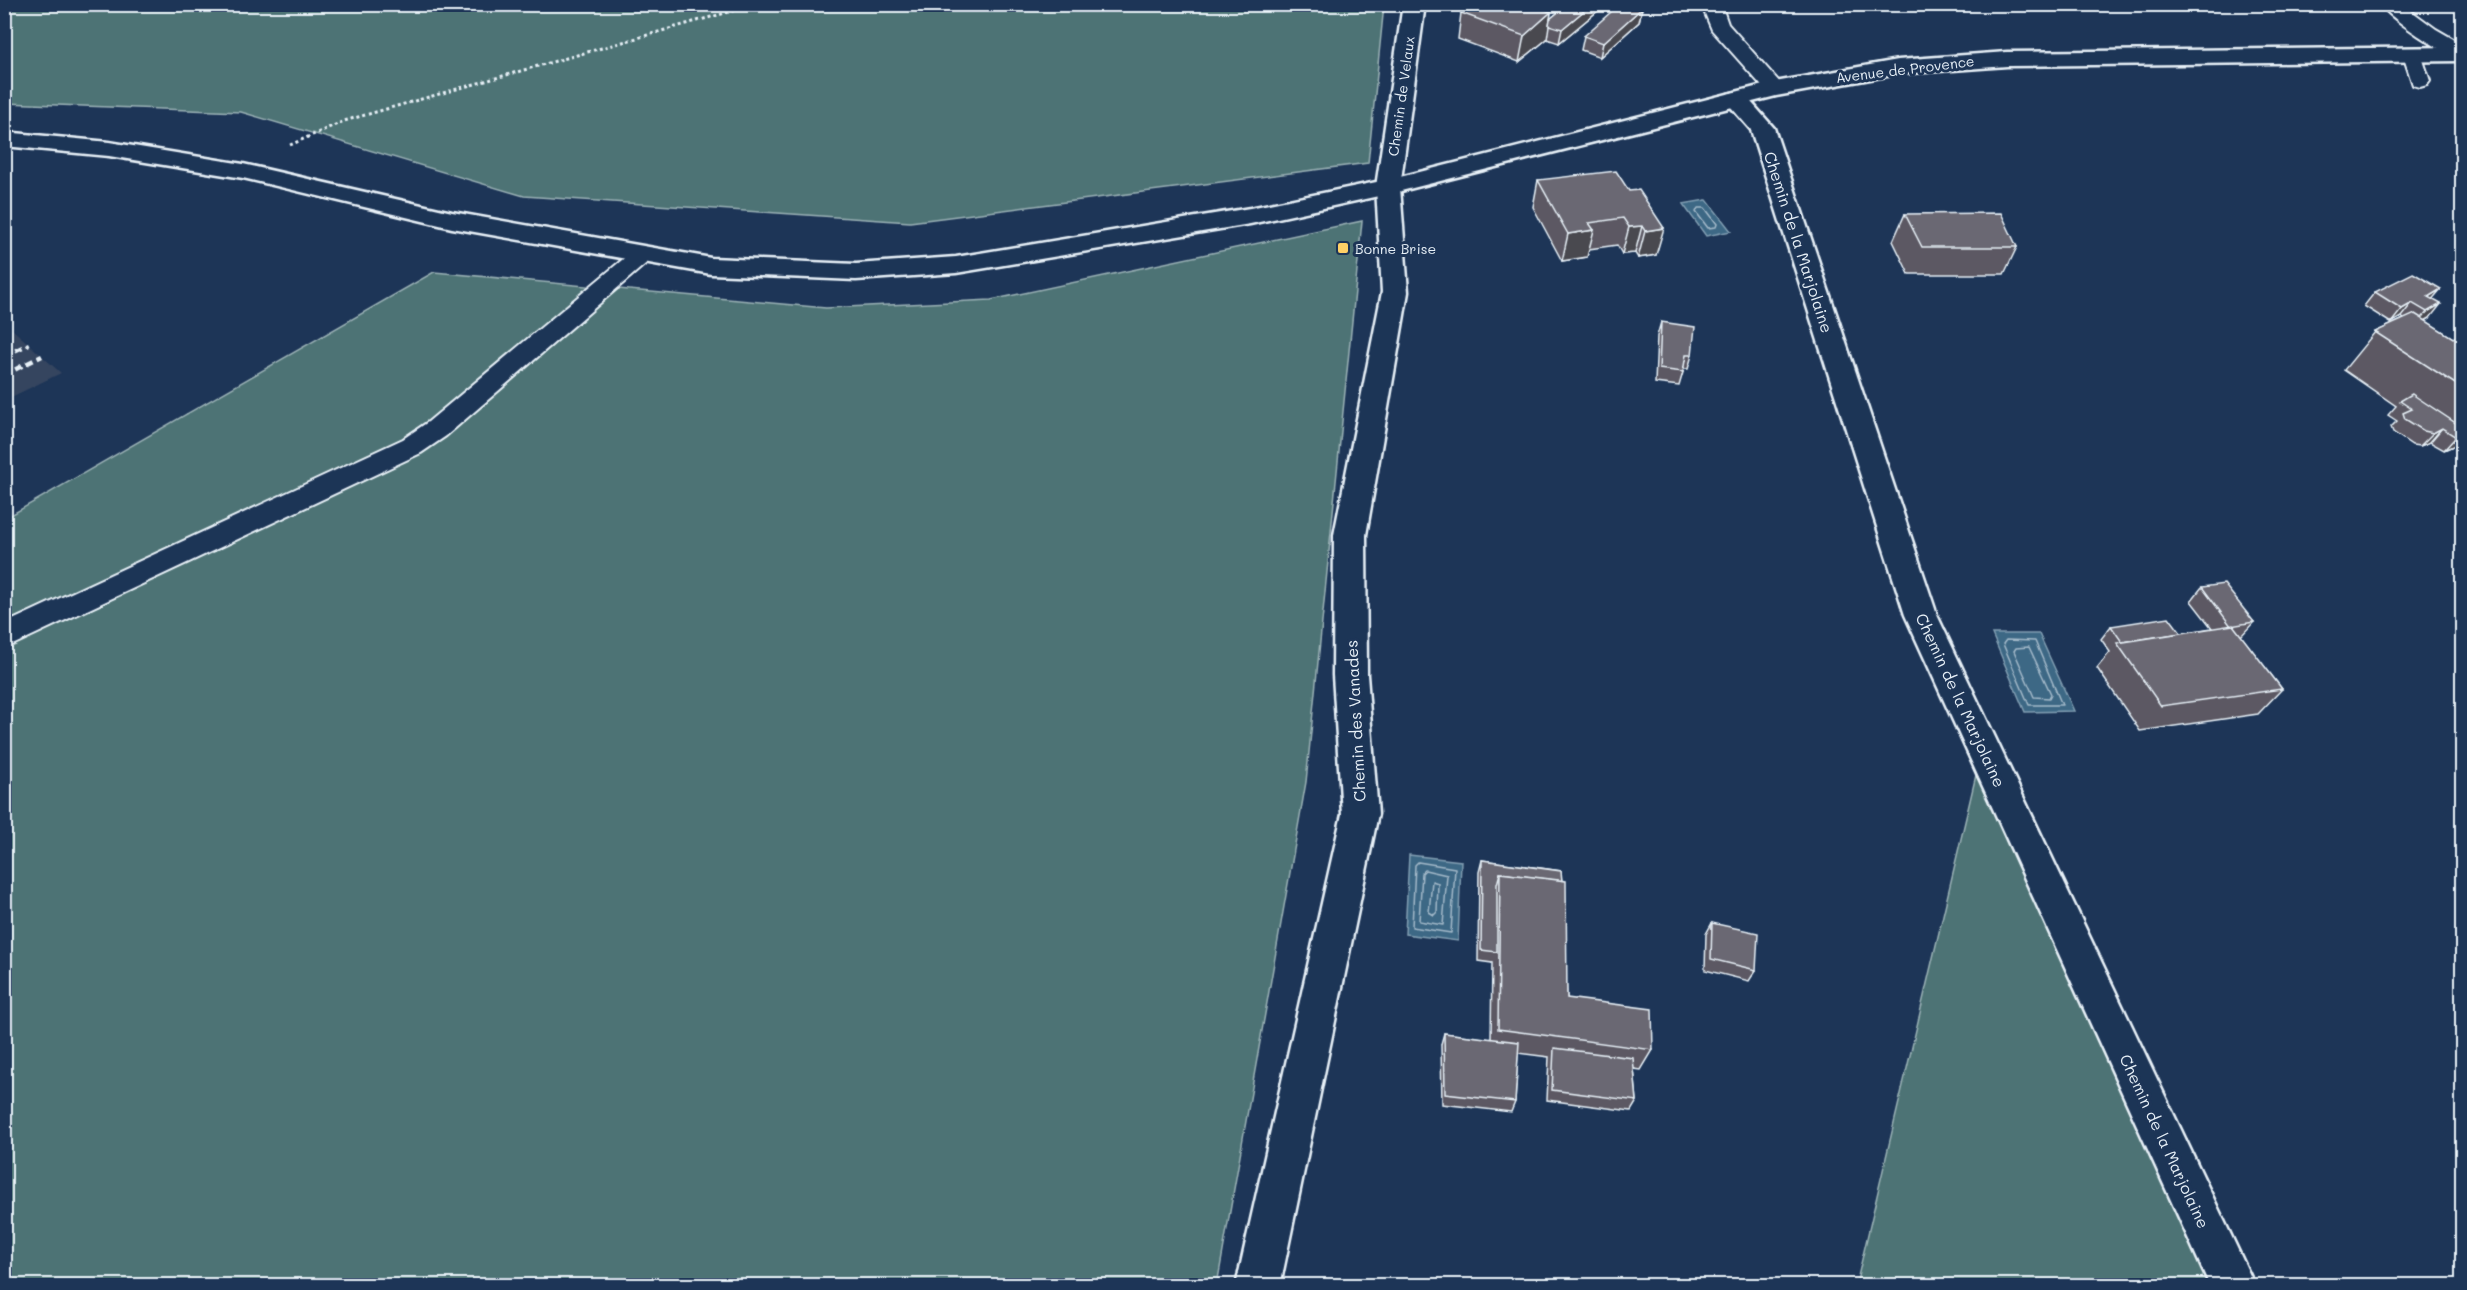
<svg xmlns="http://www.w3.org/2000/svg" width="2467" height="1290" font-family="Mali,sans-serif">
	<style>
		.built { fill: #34445f }
		.green { fill: #4e7375; stroke: #9bb2b6; stroke-width: 1.5 }
		.water { fill: #3e6885; stroke: #829fb3; stroke-width: 1.5 }
		.lines { fill: none; stroke-linecap: round; stroke-linejoin: round }
		.shore { stroke: #a4baca; stroke-width: 1.5 }
		.lane-casing { stroke: #e8f1f8; stroke-width: 4 }
		.street-casing { stroke: #e8f1f8; stroke-width: 5 }
		.secondary-casing { stroke: #e8f1f8; stroke-width: 5 }
		.path { stroke: #e8f1f8; stroke-width: 3; stroke-dasharray: 3 3; stroke-linecap: butt }
		.lane { fill: #1d3557; fill-rule: evenodd }
		.street { fill: #1d3557; fill-rule: evenodd }
		.secondary { fill: #1d3557; fill-rule: evenodd }
		.rail { stroke: #e8f1f8; stroke-width: 4.5; stroke-dasharray: 8 4.5; stroke-linecap: butt }
		.wall { fill: #5b5963; stroke: #e8f1f8; stroke-width: 1.5 }
		.shaded-wall { fill: #4a4950; stroke: #e8f1f8; stroke-width: 1.5 }
		.building { fill: #6a6873; stroke: #e8f1f8; stroke-width: 1.5 }
		.poi-dot { fill: #ffd166; stroke: #1d3557; stroke-width: 2 }
		.labels { text-anchor: middle; dominant-baseline: central; stroke-width: 6; stroke-linejoin: round; paint-order: stroke }
		.far-street-label { font-size: 14px; fill: #e8f1f8; stroke: #1d3557 }
		.far-poi-label { font-size: 14px; fill: #e8f1f8; stroke: #1d3557; text-anchor: start }
		.street-label { font-size: 16px; fill: #e8f1f8; stroke: #1d3557 }
	</style>
	<rect width="100%" height="100%" fill="#1d3557"/>
	<filter id="ink" filterUnits="userSpaceOnUse"><feTurbulence type="fractalNoise" baseFrequency=".0167" numOctaves="2"/><feDisplacementMap in="SourceGraphic" scale="12" xChannelSelector="R" yChannelSelector="G"/><feConvolveMatrix kernelMatrix="1 2 1 2 8 2 1 2 1" color-interpolation-filters="sRGB"/></filter>
	<g filter="url(#ink)">
		<path class="built" d="M12,329l49,44 -56,27v-68z"/>
		<g class="green">
			<path d="M4,5l1,-1 1379,1 -16,158 -458,59 -386,-26 -283,-84 -236,-9z"/>
			<path d="M1362,221l-56,561 -89,503h-1212l-1,-766 430,-247 392,36 165,-8z"/>
			<path d="M1976,775l258,510h-378z"/>
		</g>
		<g class="water">
			<path d="M1706,200h1l24,31 -25,5 -23,-32z"/>
			<path d="M1992,634h47l35,77 -49,1z"/>
			<path d="M1409,855l52,6 -3,80 -53,-7z"/>
		</g>
		<g class="lines">
			<g class="shore">
				<path d="M1698,208h7l12,16 -1,3 -8,1 -12,-16z"/>
				<path d="M2006,640l29,1 27,64h-33l-26,-61z"/>
				<path d="M2029,647l22,47 -2,4 -15,-1 -20,-46 2,-3z"/>
				<path d="M1418,862l37,6 -4,65 -39,-6 3,-62z"/>
				<path d="M1425,870l22,5 -4,50 -24,-4 3,-48z"/>
				<path d="M1432,881l6,2 -1,29 -3,3 -5,-3z"/>
			</g>
			<g class="lane-casing">
				<g id="lane">
					<path d="M1701,4h20l7,20 54,61 3,4 -3,4 -7,2 -7,-2 -56,-63z"/>
					<path d="M2380,4h22l34,25 26,15v14c-17,-3 -72,-39 -82,-54z"/>
					<path d="M2413,49l7,2 10,30 -3,4 -7,2 -7,-2 -10,-30 3,-4z"/>
					<path d="M642,248l8,2 4,5 -4,5 -204,176 -25,17 -417,196v-25l399,-185 25,-17 206,-172z"/>
				</g>
			</g>
			<g class="street-casing">
				<g id="street">
					<path d="M1403,4h22l-25,183 8,105 -42,243 1,140 11,139 -98,472h-44l106,-472 -9,-139 1,-140 48,-243 -6,-105z"/>
					<path d="M1736,92l8,2 30,34 163,487 318,671h-45l-305,-671 -154,-485 -27,-31 4,-5z"/>
				</g>
			</g>
			<g class="secondary-casing">
				<path id="secondary" d="M2462,47v14l-455,5 -109,8 -122,22 -379,96 -147,32 -294,49 -100,7 -145,-6 -259,-46 -209,-50 -134,-22 -105,-10v-14l105,10 134,22 209,48 259,46 145,6 100,-7 294,-49 146,-30 379,-96 123,-22 109,-8z"/>
			</g>
			<path class="path" d="M290,145l54,-24 413,-117"/>
			<use href="#lane" class="lane"/>
			<use href="#street" class="street"/>
			<use href="#secondary" class="secondary"/>
			<g class="rail">
				<path d="M4,356l25,-12"/>
				<path d="M4,375l38,-19"/>
			</g>
		</g>
		<g class="wall">
			<path d="M1568,4h33l-1,5 -41,34 -12,-4 -28,23 -61,-23 3,-26 90,-1 -1,7z"/>
			<path d="M1642,8l-3,14 -39,35 -19,-7 3,-14z"/>
			<path d="M1538,180l91,11 27,64 -18,3 -3,-5 -13,1 -5,-9 -28,4 -2,8 -25,4 -29,-54z"/>
			<path d="M1905,214l112,33 -13,27h-95l-16,-33z"/>
			<path d="M2375,292l58,7 -3,19 -5,3 28,17 10,-4v116l-8,-5 -11,5 -14,-8 -10,4 -8,-1 -19,-13 -2,-5 6,-6 -9,-6 8,-9 -52,-36 31,-38 29,-13 -3,-2 -10,6 -27,-17z"/>
			<path d="M1661,322l31,33 -4,14h-4l-5,17 -24,-3 2,-47z"/>
			<path d="M2202,587l52,35 -13,14 41,53 -24,25 -118,17 -43,-63 13,-16 -9,-13 10,-13 70,7 31,-5 -21,-27z"/>
			<path d="M1482,860l79,11 6,127 86,52 -12,20 -7,-1 3,32 -6,10 -84,-11 2,-43 -31,-4 -3,49 -4,10 -69,-8 -1,-60 3,-11 47,6 1,-76 -14,-2 1,-89z"/>
			<path d="M1712,923l44,47 -7,11 -44,-11 1,-36z"/>
		</g>
		<g class="shaded-wall">
			<path d="M1592,4h9l-1,5 -41,34 3,-14z"/>
			<path d="M1642,8l-3,14 -39,35 3,-14z"/>
			<path d="M1551,12l-4,27 -28,23 5,-26z"/>
			<path d="M1642,226l-7,27 -13,1 7,-27z"/>
			<path d="M1664,228l-8,27 -18,3 7,-27z"/>
			<path d="M1594,230l-7,27 -25,4 6,-27z"/>
			<path d="M2441,289l-12,14 -1,-6z"/>
			<path d="M2412,303l-11,14 -10,6 11,-14z"/>
			<path d="M2441,304l-11,14 -14,8 11,-14z"/>
			<path d="M2442,428l-12,14 -10,4 13,-13z"/>
			<path d="M2463,434v3l-8,8 -11,5 12,-13z"/>
		</g>
		<g class="building">
			<path d="M1472,4h57l22,8 -27,24 -63,-23z"/>
			<path d="M1568,4h24l-30,25 -13,-4 1,-6z"/>
			<path d="M1620,4h12l10,4 -39,35 -19,-7z"/>
			<path d="M1616,171l13,20 10,-1 25,38 -19,3 -3,-5 -13,1 -6,-9 -34,5 5,7 -26,4 -30,-54z"/>
			<path d="M2001,213l16,34h-95l-17,-33z"/>
			<path d="M2413,273l28,16 -13,8 13,7 -14,8 -15,-9 -10,6 -27,-17z"/>
			<path d="M2415,314l38,24 10,-4v55l-88,-57z"/>
			<path d="M1661,322l34,5 -3,28h-6l-3,17 -24,-3z"/>
			<path d="M2412,394l51,34v6l-7,3 -14,-9 -9,5 -9,-2 -19,-12 -2,-6 9,-4 -12,-8z"/>
			<path d="M2224,584l30,38 -23,4 -29,-39z"/>
			<path d="M2169,617l12,16 -59,9 -11,-16z"/>
			<path d="M2233,625l49,64 -121,17 -44,-63z"/>
			<path d="M1482,860l79,11 1,10 -62,-8 -3,11v68l-16,-2z"/>
			<path d="M1500,873l66,8 1,117 85,11 1,41 -155,-21z"/>
			<path d="M1712,923l46,10 -2,37 -45,-11z"/>
			<path d="M1444,1033l75,9 -4,60 -70,-8z"/>
			<path d="M1554,1048l79,10 4,43 -85,-11z"/>
		</g>
	</g>
	<rect class="poi-dot" x="1337" y="242" width="12" height="12" rx="3"/>
	<g class="labels">
		<g class="far-street-label">
			<text transform="translate(1905 69) rotate(-7)">Avenue de Provence</text>
			<text transform="translate(1401 96) rotate(-82)">Chemin de Velaux</text>
		</g>
		<g class="far-poi-label">
			<text x="1355" y="248">Bonne Brise</text>
		</g>
		<g class="street-label">
			<text transform="translate(1799 242) rotate(72)">Chemin de la Marjolaine</text>
			<text transform="translate(1961 700) rotate(65)">Chemin de la Marjolaine</text>
			<text transform="translate(1355 721) rotate(-93)">Chemin des Vanades</text>
			<text transform="translate(2165 1141) rotate(65)">Chemin de la Marjolaine</text>
		</g>
	</g>
	<rect width="2467" height="1290" fill="none" stroke="#1d3557" stroke-width="24"/>
	<rect x="12" y="12" width="2443" height="1266" fill="none" stroke="#e8f1f8" stroke-width="2" filter="url(#ink)"/>
</svg>
